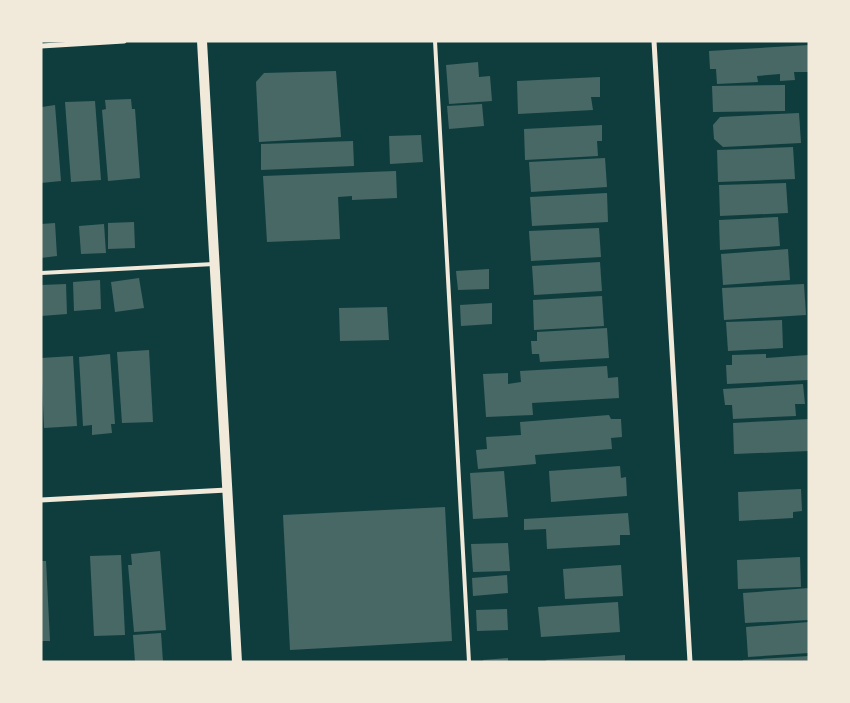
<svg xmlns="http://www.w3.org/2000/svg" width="850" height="703" font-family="Barlow,sans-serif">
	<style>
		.building { fill: #486865 }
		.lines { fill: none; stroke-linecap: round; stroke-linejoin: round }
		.service { stroke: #f1e9da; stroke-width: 4 }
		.minor { stroke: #f1e9da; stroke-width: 5 }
		.secondary { stroke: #f1e9da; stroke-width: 10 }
	</style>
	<rect width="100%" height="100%" fill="#0f3d3e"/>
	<g class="building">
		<path d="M809,45v27h-15l1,8 -15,1v-7l-23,2 1,6 -41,2 -1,-15h-6l-1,-18z"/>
		<path d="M478,62l1,15 11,-1 2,25 -43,3 -3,-39z"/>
		<path d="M336,71l5,66 -82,5 -3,-60 8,-9z"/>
		<path d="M600,77v20h-9l2,13 -75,4 -1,-33z"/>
		<path d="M785,85v26l-72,1 -1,-26z"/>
		<path d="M131,99l1,10h3l5,69 -32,3 -6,-71 4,-1 -1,-9z"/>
		<path d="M95,101l6,79 -30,2 -6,-80z"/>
		<path d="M482,104l2,22 -35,3 -2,-23z"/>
		<path d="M55,105l6,76 -20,2 1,-76z"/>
		<path d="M799,113l2,30 -78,4 -9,-8 -1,-14 7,-8z"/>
		<path d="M602,125v16h-5l1,15 -73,4 -1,-31z"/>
		<path d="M421,135l2,27 -33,2 -1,-28z"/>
		<path d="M353,141l1,25 -93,4v-26z"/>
		<path d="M793,147l2,32 -77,3 -1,-32z"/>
		<path d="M605,158l2,29 -76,5 -2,-30z"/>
		<path d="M396,171l1,27 -45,2v-4l-14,1 2,42 -73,3 -4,-66z"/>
		<path d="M786,183l2,30 -68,3 -1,-31z"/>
		<path d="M607,193l1,29 -76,4 -2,-29z"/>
		<path d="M778,217l2,29 -60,4 -1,-30z"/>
		<path d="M134,222l1,26 -27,1v-26z"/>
		<path d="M55,223l2,33 -16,2v-34z"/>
		<path d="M104,224l2,29 -25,1 -2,-28z"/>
		<path d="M599,228l2,29 -70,4 -2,-30z"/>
		<path d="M788,249l2,31 -67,5 -2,-31z"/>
		<path d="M600,262l2,29 -68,4 -2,-29z"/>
		<path d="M489,269v20l-31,1 -2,-19z"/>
		<path d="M139,278l5,30 -29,4 -4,-30z"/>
		<path d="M100,280l1,29 -27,2 -1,-29z"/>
		<path d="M66,284l1,30 -26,2v-31z"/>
		<path d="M804,284l2,31 -82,5 -2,-32z"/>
		<path d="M602,296l2,30 -70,4 -1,-30z"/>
		<path d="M492,303v21l-31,2 -1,-21z"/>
		<path d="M387,307l2,33 -49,1 -1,-33z"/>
		<path d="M782,320l1,28 -55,3 -2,-29z"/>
		<path d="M607,328l2,30 -69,4 -1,-8h-7l-1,-13h6v-9z"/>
		<path d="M149,350l4,72 -31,1 -5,-71z"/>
		<path d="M110,354l5,70h-4l1,9 -20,2v-10l-9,1 -4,-69z"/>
		<path d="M766,354v4l42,-3 1,25 -82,4 -1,-19h6v-10z"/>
		<path d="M73,356l4,70 -33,2 -3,-70z"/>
		<path d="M607,366l1,12 10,-1 1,21 -87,5 1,12 -47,2 -3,-43 25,-1v11l13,-2 -1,-11z"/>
		<path d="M803,384l2,20h-10l1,12 -63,3 -1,-14h-7l-2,-16z"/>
		<path d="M609,415l2,4h10l1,18 -11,1 1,11 -77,6 1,9 -58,5 -2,-19 11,-1 -1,-12 35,-2 -1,-13z"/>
		<path d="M809,419v32l-75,3 -1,-31z"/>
		<path d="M620,466l1,12 5,-1 1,19 -76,6 -2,-31z"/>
		<path d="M504,471l4,46 -35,2 -3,-46z"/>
		<path d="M801,489l1,22 -9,1v6l-54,3 -1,-29z"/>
		<path d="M445,507l7,134 -162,9 -7,-135z"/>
		<path d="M628,513l2,22h-10v10l-73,4 -1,-20 -22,1v-11z"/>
		<path d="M508,543l2,28 -37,1 -2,-28z"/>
		<path d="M160,551l6,79 -32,2 -6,-67h4l-1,-11z"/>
		<path d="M121,555l4,80 -31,1 -4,-80z"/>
		<path d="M800,557l1,30 -63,2 -1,-29z"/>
		<path d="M41,561h5l4,80h-9z"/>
		<path d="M621,565l2,31 -58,3 -2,-30z"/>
		<path d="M507,575l1,18 -35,3 -1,-18z"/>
		<path d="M809,588v32l-64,3 -2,-30z"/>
		<path d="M618,602l2,30 -79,5 -3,-30z"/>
		<path d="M507,609l1,21 -31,1 -1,-21z"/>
		<path d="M809,622v31l-61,4 -2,-30z"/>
		<path d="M161,633l2,29h-28l-2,-27z"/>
		<path d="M625,655v7h-79v-2z"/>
		<path d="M809,656v6h-66v-2z"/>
		<path d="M508,658v4h-25v-2z"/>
	</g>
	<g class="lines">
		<g class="service">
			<path d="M435,41l34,621"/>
			<path d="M41,273l173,-9"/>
		</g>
		<g class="minor">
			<path d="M654,41l36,621"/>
			<path d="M41,46l83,-5"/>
			<path d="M41,500l186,-10"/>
		</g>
		<path class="secondary" d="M202,41l35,621"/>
	</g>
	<rect width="850" height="703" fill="none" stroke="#f1e9da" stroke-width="85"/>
</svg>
